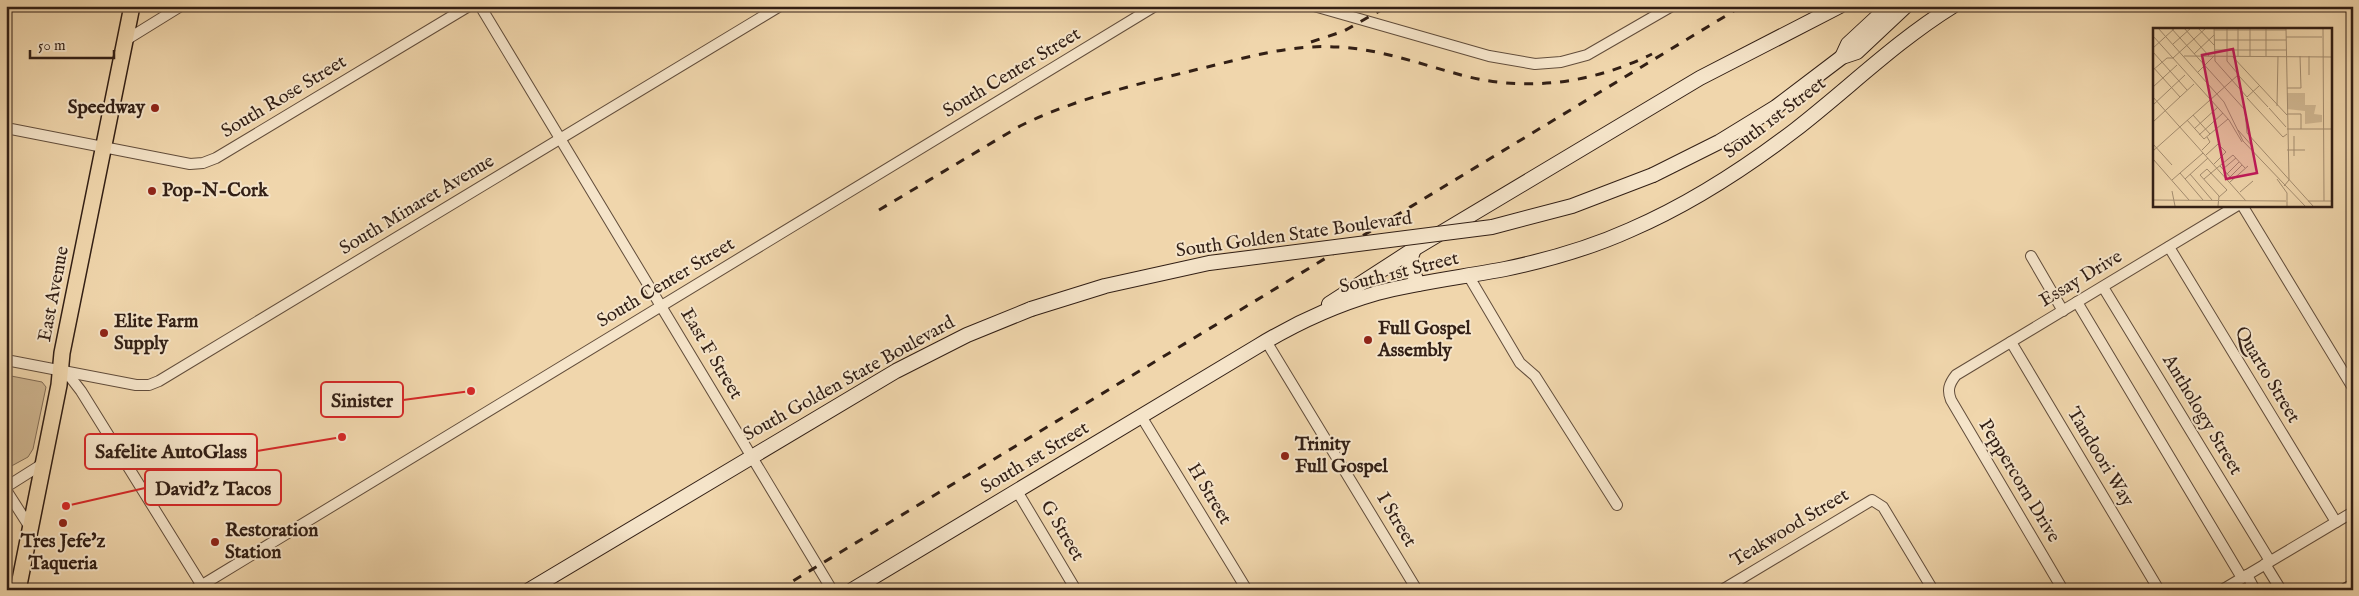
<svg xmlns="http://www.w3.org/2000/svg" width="2359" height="596" font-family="'IM FELL English',serif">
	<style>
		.green { fill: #d0b792; stroke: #816b54 }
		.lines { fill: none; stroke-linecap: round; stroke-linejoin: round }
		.street-casing { stroke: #624d3b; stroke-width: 12 }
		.secondary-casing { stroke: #321f15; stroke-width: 16 }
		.primary-casing { stroke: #321f15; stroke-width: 18 }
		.street { stroke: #f5e4c9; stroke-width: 10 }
		.secondary { stroke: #f5e4c9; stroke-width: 14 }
		.primary { stroke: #f0d6ac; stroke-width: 15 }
		.rail { stroke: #321f15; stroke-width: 3; stroke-dasharray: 9 9; stroke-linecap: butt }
		.secondary-bridge-casing { stroke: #321f15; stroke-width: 16; stroke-linecap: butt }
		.secondary-bridge { stroke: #f5e4c9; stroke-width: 14 }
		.poi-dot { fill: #8f2418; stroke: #f5e4c9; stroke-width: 2 }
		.labels { text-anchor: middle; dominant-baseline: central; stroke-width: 4; stroke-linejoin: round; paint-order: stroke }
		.street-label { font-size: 19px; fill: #321f15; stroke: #f5e4c9 }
		.poi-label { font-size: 19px; font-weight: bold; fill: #321f15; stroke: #f5e4c9; text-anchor: start }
		.inset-road { fill: none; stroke: #a48d70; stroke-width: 1 }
		.view { fill: #c2185b; fill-opacity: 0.15; stroke: #c2185b; stroke-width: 2.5 }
		.inset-edge { fill: none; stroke: #321f15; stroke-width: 2.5 }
		.leader { fill: none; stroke: #d62828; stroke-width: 2 }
		.callout-dot { fill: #d62828; stroke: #f5e4c9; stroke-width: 2 }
		.callout { fill: #f5e4c9; stroke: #d62828; stroke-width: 2 }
		.callout-label { font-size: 20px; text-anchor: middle; font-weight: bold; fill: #321f15 }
	</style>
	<rect width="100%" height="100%" fill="#f0d6ac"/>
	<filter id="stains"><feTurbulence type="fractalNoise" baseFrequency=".004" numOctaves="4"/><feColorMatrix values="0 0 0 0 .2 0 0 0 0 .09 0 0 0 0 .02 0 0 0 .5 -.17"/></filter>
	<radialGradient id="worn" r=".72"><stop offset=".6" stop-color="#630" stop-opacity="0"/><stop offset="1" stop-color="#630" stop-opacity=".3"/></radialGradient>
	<path class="green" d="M6,375l36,7 4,5 -13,62 -5,8 -22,12z"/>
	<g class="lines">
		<g class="street-casing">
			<g id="street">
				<path d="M1314,6l175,50 46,8 26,-2 26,-7 85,-49"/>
				<path d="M6,8l1,-2"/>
				<path d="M482,9l350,581"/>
				<path d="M126,40l55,-34"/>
				<path d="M6,128l184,36 13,-1 13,-5 253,-152"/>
				<path d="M2242,205l111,183"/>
				<path d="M2169,247l167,275"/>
				<path d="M2031,256l32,55"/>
				<path d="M1468,275l52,88 15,13 82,129"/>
				<path d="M2103,287l167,274"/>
				<path d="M2077,302l165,276"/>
				<path d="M1266,341l151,249"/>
				<path d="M2011,342l148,248"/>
				<path d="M6,360l130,25h13l10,-4 621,-375"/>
				<path d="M63,371l8,7 10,13 123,198"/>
				<path d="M1141,416l106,174"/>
				<path d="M6,487l38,-24"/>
				<path d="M6,490l25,39"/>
				<path d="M1017,491l59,99"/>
				<path d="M2265,564l16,26"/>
				<path d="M2247,575l8,15"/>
				<path d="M194,590l961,-584"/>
				<path d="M1722,590l150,-90 11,7 50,83"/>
				<path d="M2063,590l-112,-190c-4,-10 -2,-16 5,-25l282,-170"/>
				<path d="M2222,590l131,-78"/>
				<path d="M2343,590l10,-6"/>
			</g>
		</g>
		<g class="secondary-casing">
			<g id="secondary">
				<path d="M1842,57l6,-13 41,-38"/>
				<path d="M1653,175l66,-33 57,-35 66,-50 15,-5 49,-46"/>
				<path d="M1414,249l-5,14 9,21"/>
				<path d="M1329,304l85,-55 286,-171 140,-72"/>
				<path d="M529,590l367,-219 71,-36 64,-26"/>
				<path d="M852,590l406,-244c38,-23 77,-41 119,-53 42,-11 86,-16 128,-24 43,-9 85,-21 125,-39 58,-25 114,-61 165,-100 53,-41 100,-88 158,-124"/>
			</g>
		</g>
		<g class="primary-casing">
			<path id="primary" d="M18,590l41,-205 3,-32 70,-347"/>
		</g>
		<use href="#street" class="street"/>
		<use href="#secondary" class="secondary"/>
		<use href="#primary" class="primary"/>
		<g class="rail">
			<path d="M1311,42l33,-11 44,-25"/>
			<path d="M879,210l141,-84c57,-28 118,-42 179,-57 46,-11 91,-25 138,-22 44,2 86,18 128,29 64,16 128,7 187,-22"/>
			<path d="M778,590l964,-584"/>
		</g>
		<g class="secondary-bridge-casing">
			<path id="secondary-bridge" d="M1031,309l74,-23 104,-23 283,-36 80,-21 81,-31"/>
		</g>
		<use href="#secondary-bridge" class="secondary-bridge"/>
	</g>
	<g class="poi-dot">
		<circle cx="155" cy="108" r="5"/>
		<circle cx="152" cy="191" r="5"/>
		<circle cx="104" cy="333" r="5"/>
		<circle cx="1368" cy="340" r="5"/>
		<circle cx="1285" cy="456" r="5"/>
		<circle cx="63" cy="523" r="5"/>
		<circle cx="215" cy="542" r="5"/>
	</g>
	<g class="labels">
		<g class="street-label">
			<text transform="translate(1012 73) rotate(-31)">South Center Street</text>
			<text transform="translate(284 97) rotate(-31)">South Rose Street</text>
			<text transform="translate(1775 118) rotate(-37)">South 1st Street</text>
			<text transform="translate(417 205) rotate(-31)">South Minaret Avenue</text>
			<text transform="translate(1294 235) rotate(-8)">South Golden State Boulevard</text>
			<text transform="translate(1399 273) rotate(-14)">South 1st Street</text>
			<text transform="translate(2081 279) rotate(-31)">Essay Drive</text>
			<text transform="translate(666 283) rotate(-31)">South Center Street</text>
			<text transform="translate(54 294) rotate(-79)">East Avenue</text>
			<text transform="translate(711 354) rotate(59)">East F Street</text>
			<text transform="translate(2267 375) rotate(59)">Quarto Street</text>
			<text transform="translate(849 379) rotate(-29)">South Golden State Boulevard</text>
			<text transform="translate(2202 415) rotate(59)">Anthology Street</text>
			<text transform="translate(2100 457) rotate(59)">Tandoori Way</text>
			<text transform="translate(1035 458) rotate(-31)">South 1st Street</text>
			<text transform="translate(2019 481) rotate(59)">Peppercorn Drive</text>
			<text transform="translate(1209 494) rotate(59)">H Street</text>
			<text transform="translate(1396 520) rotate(59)">I Street</text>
			<text transform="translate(1790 528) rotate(-31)">Teakwood Street</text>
			<text transform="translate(1062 531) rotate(59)">G Street</text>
		</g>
		<g class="poi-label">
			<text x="145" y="108" text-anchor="end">Speedway</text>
			<text x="162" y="191">Pop-N-Cork</text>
			<text x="114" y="322">Elite Farm<tspan x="114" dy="22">Supply</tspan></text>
			<text x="1378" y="329">Full Gospel<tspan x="1378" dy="22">Assembly</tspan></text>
			<text x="1295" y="445">Trinity<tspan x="1295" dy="22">Full Gospel</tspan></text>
			<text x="225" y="531">Restoration<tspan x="225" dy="22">Station</tspan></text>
			<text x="63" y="542" text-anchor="middle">Tres Jefe'z<tspan x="63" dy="22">Taqueria</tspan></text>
		</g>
	</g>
	<g transform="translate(2153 28)">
		<rect width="179" height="179" fill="#f0d6ac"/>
		<path d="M134,65h18v12h11l-2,9 8,1v7l-17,2v-13l-18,-2z" fill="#d0b792"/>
		<path class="inset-road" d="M5,0l66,74 19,39 62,65M18,0l74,82 2,23 66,73M31,0l25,28M45,0l16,17M61,0l1,33 32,36M74,0v33l11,13M170,0l1,173M61,2h72M0,8l76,84 13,22M133,9h36M61,12h72M20,16l18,-16M0,20l22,-20M61,22h72M0,24l34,38M41,26l20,-19M31,28l148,1M79,28l55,59M85,28v-28M97,28v-28M113,28v-28M156,28v19M20,30l33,-30M0,39l27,30M0,42l14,-12h6M45,44l16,-16M85,47l30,32M0,59l24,-22M134,60h14l-1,-32M0,69l93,104M94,69l12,-11M94,70l36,39 4,-3M0,77l32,-30M124,78l1,-50M116,80l17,19M134,86h14v15M40,87l17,19M34,92l17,19 24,-20M0,94l41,-38M41,101l24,-22M134,101h45M85,102l15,17M46,107l24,-22M141,108v20M0,116l19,21M49,122l8,-8 -3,-5M134,122h18M0,123l85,-76M53,127l12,-11 8,8 -12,12M0,131l36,41M67,138l13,14M64,140l16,-13 12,13M70,141l13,-11M27,145l23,27M37,146l22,26M74,146l12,-12M77,149l12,-12M32,151l23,-21M51,151l13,-11M124,151l10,14v13M19,152l31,-27M77,154l18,-16M131,158l5,-6 -3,-152M19,163l3,15M87,164l13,-11M0,172l133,1M155,173h24M65,178l1,-10 -19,-21 7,-6 20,21 -8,7"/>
		<path class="view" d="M80,21l24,124 -31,6 -24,-124z"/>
		<rect width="179" height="179" class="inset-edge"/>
	</g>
	<path class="leader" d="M471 391L403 400M342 437L257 451M66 506L145 488"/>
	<g class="callout-dot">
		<circle cx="471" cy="391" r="5"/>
		<circle cx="342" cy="437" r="5"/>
		<circle cx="66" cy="506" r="5"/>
	</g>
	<g class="callout">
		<rect x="321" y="382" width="82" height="35" rx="5"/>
		<rect x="85" y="434" width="172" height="35" rx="5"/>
		<rect x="145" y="470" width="136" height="35" rx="5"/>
	</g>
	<g class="callout-label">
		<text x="362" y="407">Sinister</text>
		<text x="171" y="458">Safelite AutoGlass</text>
		<text x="213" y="495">David'z Tacos</text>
	</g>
	<rect width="2359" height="596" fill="none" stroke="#f0d6ac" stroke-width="25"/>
	<rect x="8" y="8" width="2344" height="581" fill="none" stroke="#321f15" stroke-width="2.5"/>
	<rect x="12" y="12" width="2334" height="571" fill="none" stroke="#321f15"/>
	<path d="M30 50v8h84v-8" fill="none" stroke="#321f15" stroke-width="2.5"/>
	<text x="38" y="50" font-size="15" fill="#321f15" stroke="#f5e4c9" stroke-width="4" paint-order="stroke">50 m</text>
	<rect width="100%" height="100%" filter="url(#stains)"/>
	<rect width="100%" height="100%" fill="url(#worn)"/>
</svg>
